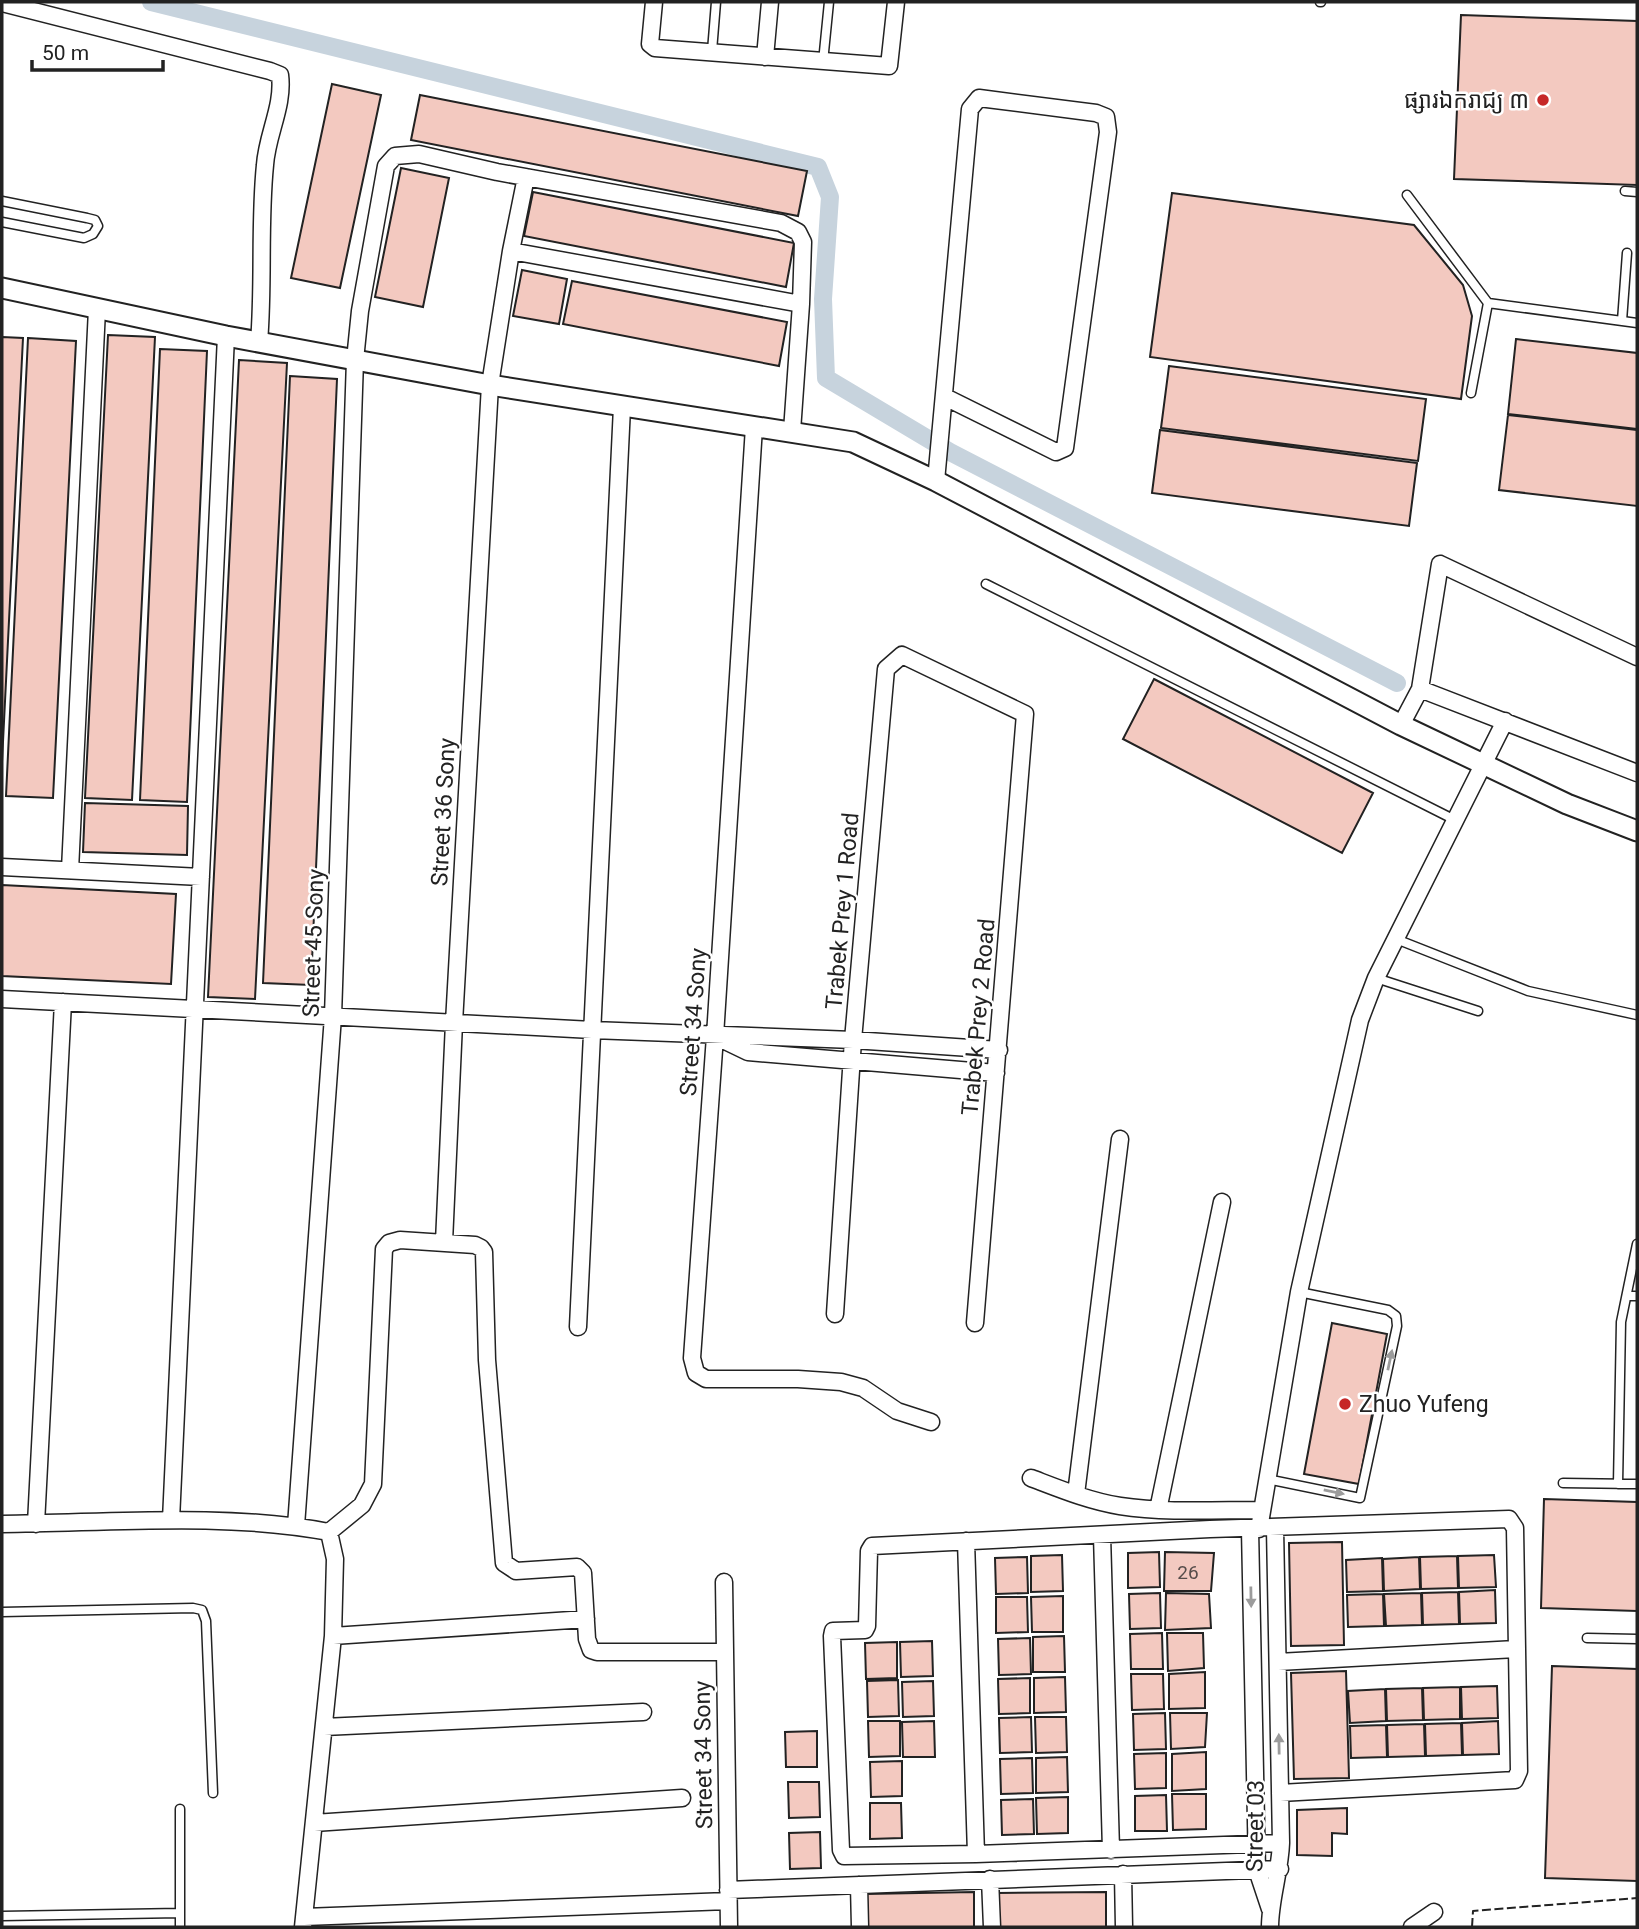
<svg xmlns="http://www.w3.org/2000/svg" width="1639" height="1929" viewBox="0 0 1639 1929" font-family="Roboto,'Noto Sans Khmer',sans-serif">
  <rect width="100%" height="100%" fill="#fff"/>
  <g fill="none" stroke-linecap="round" stroke-linejoin="round">
    <!-- canal -->
    <path stroke="#c7d3dd" stroke-width="18" d="M151,2l667,165 12,30 -7,102 3,79 124,74 447,231"/>
  </g>
  <!-- building -->
  <path fill="#f3c9c0" stroke="#222" stroke-width="2" d="M1461,15l176,6v164l-183,-6z
    M332,84l49,11 -41,193 -49,-10z
    M420,95l387,76 -9,45 -387,-76z
    M401,168l48,10 -26,129 -48,-10z
    M533,192l261,51 -8,44 -262,-51z
    M1172,193l242,32 49,60 9,31 -11,83 -311,-42z
    M522,270l45,9 -8,45 -46,-8z
    M572,281l215,41 -8,44 -216,-42z
    M108,335l47,2 -23,463 -47,-2z
    M2,337l21,1 -21,424z
    M28,338l48,3 -23,457 -47,-2z
    M1516,339l121,14v76l-129,-15z
    M160,349l47,2 -20,451 -47,-2z
    M239,360l48,3 -32,636 -47,-2z
    M1169,366l257,33 -8,62 -257,-33z
    M290,376l47,3 -26,606 -48,-2z
    M1508,415l129,15v76l-138,-16z
    M1160,430l257,33 -8,63 -257,-33z
    M1154,679l219,114 -31,60 -219,-114z
    M85,803l103,3 -1,49 -104,-3z
    M2,885l174,9 -5,90 -169,-8z
    M1332,1323l55,11 -28,150 -55,-10z
    M1544,1499l93,3v109l-96,-3z
    M1342,1542l2,103 -53,1 -2,-103z
    M1159,1552l1,35 -32,1v-35z
    M1165,1552l49,1 -3,38h-47z
    M1062,1555l1,36 -32,1v-36z
    M1494,1555l2,32 -37,1 -1,-32z
    M1457,1556l1,32 -37,1 -1,-32z
    M1027,1557l1,36 -32,1 -1,-36z
    M1419,1557l1,32 -36,2 -1,-32z
    M1382,1558l1,33 -36,1 -1,-32z
    M1495,1590l1,33 -36,1 -1,-32z
    M1458,1592l1,32 -36,1 -1,-32z
    M1160,1593l1,35 -31,1 -1,-35z
    M1166,1593l43,1 2,34 -46,2z
    M1421,1593l1,32 -36,1 -2,-32z
    M1383,1594l1,32 -36,1 -1,-32z
    M1063,1596v36h-31l-1,-35z
    M996,1597h31l1,35 -32,1z
    M1162,1633l1,36h-32l-1,-35z
    M1167,1633h36l1,35 -36,3z
    M1064,1636l1,36h-32v-35z
    M1030,1638l1,36 -32,1 -1,-36z
    M932,1641l1,35 -32,1 -1,-35z
    M897,1642v36l-31,1 -1,-36z
    M1552,1666l85,3v212l-92,-3z
    M1346,1671l3,107 -55,1 -3,-106z
    M1205,1672v36l-36,1v-35z
    M1131,1674h32l1,35 -32,1z
    M1065,1677l1,35 -32,1v-35z
    M1030,1678v35l-31,1 -1,-35z
    M898,1680l1,36 -31,1 -1,-36z
    M933,1681l1,35 -31,1 -1,-35z
    M1497,1686l1,32 -36,1 -1,-32z
    M1460,1687v32l-36,1 -1,-32z
    M1422,1688l1,32 -36,1 -1,-32z
    M1385,1689l1,32 -36,2 -2,-32z
    M1165,1713l1,36 -32,1 -1,-36z
    M1170,1713h37l-2,34 -34,2z
    M1031,1717l1,35 -32,1 -1,-35z
    M1035,1717h31l1,35 -31,1z
    M868,1721h32v35l-31,1z
    M934,1721l1,36h-32l-1,-35z
    M1498,1721l1,33 -36,1 -1,-32z
    M1461,1723l1,32 -36,1 -1,-32z
    M1424,1724l1,32 -37,1 -1,-32z
    M1386,1725l1,32 -36,1 -1,-32z
    M817,1731v36h-31l-1,-35z
    M1206,1752v37l-34,2v-37z
    M1166,1753v35l-31,1 -1,-35z
    M1067,1757l1,35 -32,1v-35z
    M1032,1758l1,35 -32,1 -1,-35z
    M902,1761v35l-31,1 -1,-35z
    M788,1782h31l1,35 -31,1z
    M1172,1794h34v35l-33,1z
    M1166,1795l1,36h-32v-35z
    M1068,1797v36l-31,1 -1,-36z
    M1033,1799l1,35 -32,1 -1,-35z
    M870,1803h31l1,35 -32,1z
    M1347,1808v26l-15,-1v23l-35,-1v-45z
    M820,1832l1,36 -31,1 -1,-36z
    M974,1892v35h-108l-1,-33z
    M1106,1892v35h-108l-1,-34z"/>
  <g fill="none" stroke-linecap="round" stroke-linejoin="round">
    <defs>
      <path id="service" d="M1320,2h1
        M712,51l4,-49
        M823,62l6,-60
        M1625,191l12,1
        M1407,195l81,108 149,20
        M2,201l85,17 8,2 3,6 -5,8 -9,4 -82,-16
        M1622,321l5,-68
        M1471,393l17,-90
        M986,584l469,236
        M1396,939l132,52 109,24
        M1376,978l102,33
        M1627,1296h10
        M1267,1479l93,19 37,-172 -1,-10 -8,-6 -89,-18
        M1563,1483l74,1
        M1618,1484l3,-162 16,-78
        M2,1612l191,-4 9,2 4,11 7,172
        M1587,1638l50,1
        M180,1809v118
        M2,1916l178,-3"/>
      <path id="minor" d="M654,2l-4,42 5,4 234,18 7,-64
        M2,3l268,68 10,4c4,31 -13,59 -15,90 -6,59 -1,118 -6,177
        M765,57l5,-55
        M511,251l290,53
        M754,427l-39,609 -23,322 4,15 10,6h92l43,3 22,6 34,23 34,11
        M936,481l34,-372 9,-11 117,15 10,4 2,15 -43,316 -9,4 -111,-55
        M1420,689l217,84
        M1401,725l19,-36 20,-125 197,93
        M2,867l199,10
        M70,870l27,-561
        M2,999l590,31 261,10 146,10
        M721,1039l27,13 248,21
        M444,1242l10,-219 36,-638 21,-134 15,-74
        M835,1314l18,-274 33,-371 16,-14 123,59 -50,609
        M578,1327l44,-920
        M1031,1478c29,11 58,23 89,28 46,7 95,4 142,4
        M1076,1494l44,-355
        M1158,1510l64,-308
        M171,1520l55,-1184
        M2,1524c108,-1 220,-12 327,8
        M36,1524l27,-522
        M296,1526l37,-510 22,-656 5,-49 26,-145 9,-10 24,-2 78,18 284,51 17,9 5,10 -2,62 -9,127
        M1250,1529l7,341 13,39
        M1259,1529l40,-237 61,-272 16,-42 129,-257
        M329,1532l33,-27 11,-21 11,-235 5,-6 11,-3 75,5 6,3 3,4 3,108 17,203 12,8 61,-4 6,6 4,66 4,11 6,2h127
        M1102,1535l9,315
        M966,1541l10,313
        M724,1582l5,345
        M333,1636l253,-17
        M1278,1662l238,-13
        M324,1727l319,-15
        M1280,1793l235,-13 4,-9 -4,-243 -6,-9 -299,10 -338,17 -3,5 -2,75 -2,4 -32,1 -1,5 9,214 3,6 132,-2 305,-11
        M314,1823l368,-25
        M1123,1874l1,53
        M990,1879l2,48
        M859,1885l1,42
        M728,1890l552,-21
        M304,1917l424,-16
        M303,1927l30,-291 2,-77 -6,-27
        M1270,1927c0,-28 10,-55 11,-84l-6,-315
        M1412,1927l22,-15"/>
      <path id="tertiary" d="M2,288l224,48 264,49 363,57 83,39 465,244 166,79 70,27"/>
    </defs>
    <!-- service casing -->
    <use href="#service" stroke="#222" stroke-width="11"/>
    <!-- minor casing -->
    <use href="#minor" stroke="#222" stroke-width="19"/>
    <!-- tertiary casing -->
    <use href="#tertiary" stroke="#222" stroke-width="23"/>
    <!-- service -->
    <use href="#service" stroke="#fff" stroke-width="8"/>
    <!-- minor -->
    <use href="#minor" stroke="#fff" stroke-width="16"/>
    <!-- tertiary -->
    <use href="#tertiary" stroke="#fff" stroke-width="19"/>
    <!-- fence -->
    <path stroke="#222" stroke-width="2" stroke-dasharray="9 3.5" stroke-linecap="butt" d="M1472,1927l1,-16 164,-13"/>
  </g>
  <!-- one-way arrows -->
  <defs><path id="oneway-solid" d="M-6-.8H1V-3.2L6.5 0L1 3.2V.8H-6Z" transform="scale(1.75)"/></defs>
  <g fill="#9c9c9c">
    <use href="#oneway-solid" transform="translate(1390 1360) rotate(-78)"/>
    <use href="#oneway-solid" transform="translate(1334 1492) rotate(12)"/>
    <use href="#oneway-solid" transform="translate(1251 1597) rotate(89)"/>
    <use href="#oneway-solid" transform="translate(1279 1744) rotate(-91)"/>
  </g>
  <!-- markers -->
  <g fill="#c62828" stroke="#fff" stroke-width="2.5">
    <circle cx="1543" cy="100" r="7"/>
    <circle cx="1345" cy="1404" r="7"/>
  </g>
  <g text-anchor="middle" stroke-width="5" stroke-linejoin="round" paint-order="stroke">
    <!-- number labels -->
    <g font-size="19" fill="#564c4a">
      <text x="1188" y="1579">26</text>
    </g>
    <!-- poi labels -->
    <g font-size="23" fill="#222" stroke="#fff" text-anchor="end">
      <text x="1529" y="108">ផ្សារឯករាជ្យ ៣</text>
      <text x="1359" y="1412" text-anchor="start">Zhuo Yufeng</text>
    </g>
    <!-- street labels -->
    <g font-size="23" fill="#222" stroke="#fff">
      <text transform="translate(443 812) rotate(-87)" y="8">Street 36 Sony</text>
      <text transform="translate(842 911) rotate(-85)" y="8">Trabek Prey 1 Road</text>
      <text transform="translate(313 943) rotate(-88)" y="8">Street 45 Sony</text>
      <text transform="translate(978 1017) rotate(-85)" y="8">Trabek Prey 2 Road</text>
      <text transform="translate(693 1022) rotate(-86)" y="8">Street 34 Sony</text>
      <text transform="translate(703 1755) rotate(-91)" y="8">Street 34 Sony</text>
      <text transform="translate(1255 1826) rotate(-89)" y="8">Street 03</text>
    </g>
  </g>
  <!-- border -->
  <rect width="1639" height="1929" fill="none" stroke="#222222" stroke-width="7"/>
  <!-- scale -->
  <path d="M32 60v10h131v-10" fill="none" stroke="#222222" stroke-width="3.5"/>
  <text x="42" y="60" font-size="21" fill="#222222" stroke="#ffffff" stroke-width="5" paint-order="stroke">50 m</text>
</svg>
